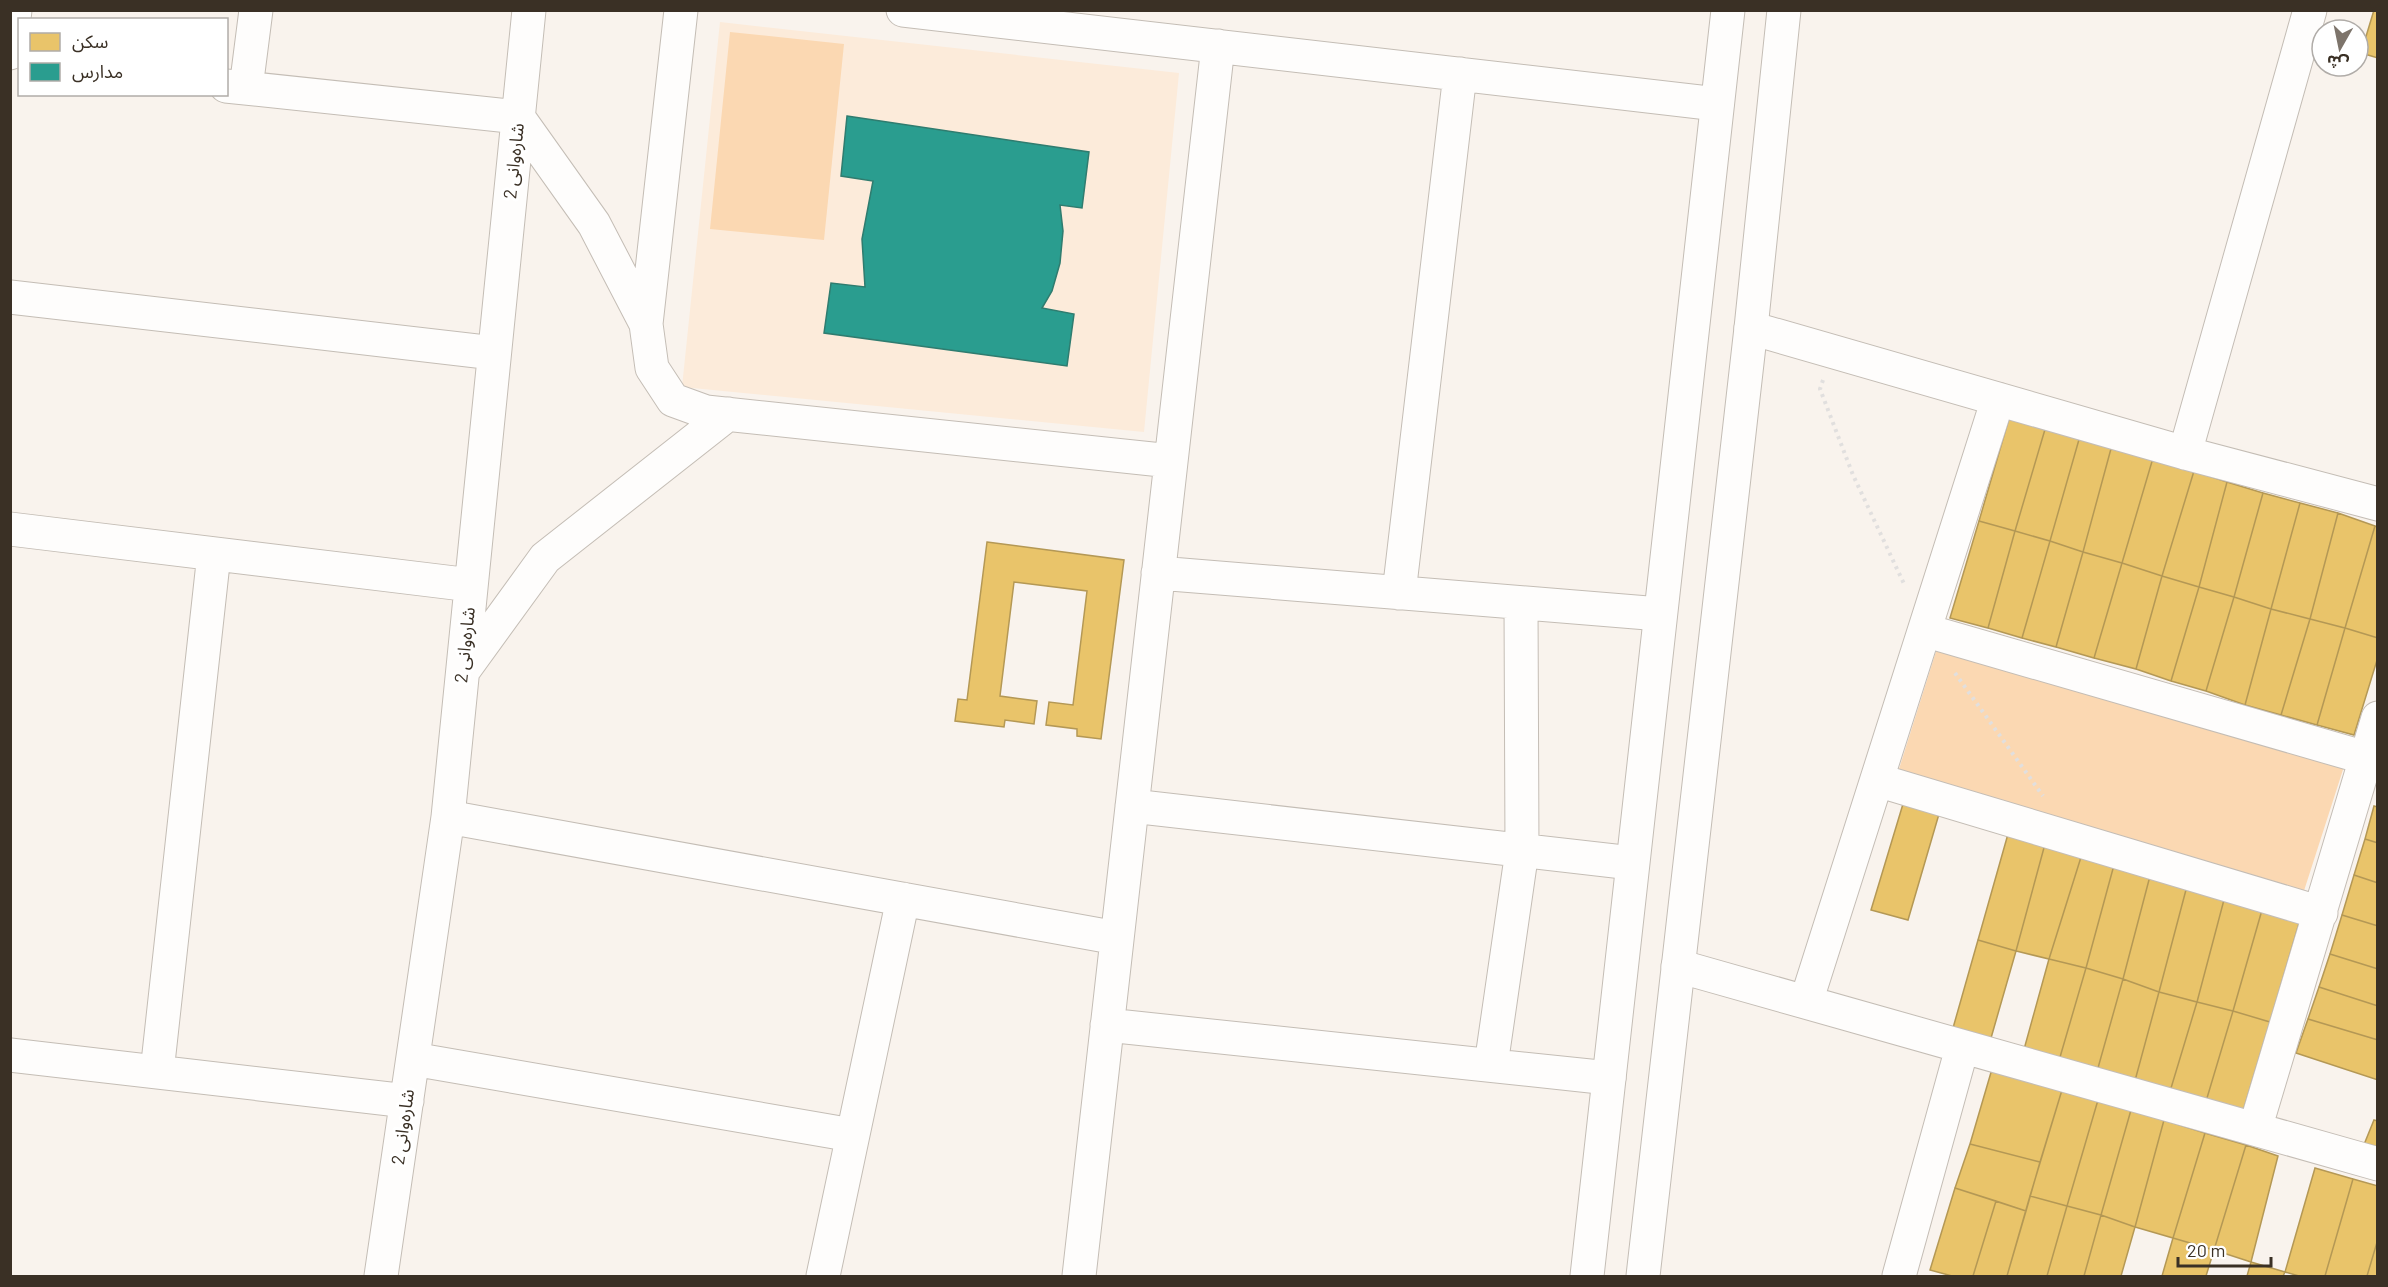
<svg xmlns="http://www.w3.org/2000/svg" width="2388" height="1287" viewBox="0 0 2388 1287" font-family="Barlow,'Noto Sans Arabic',sans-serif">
  <rect width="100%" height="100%" fill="#f9f3ed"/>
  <!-- built -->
  <path fill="#fcebda" d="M720,22l459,51 -35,359 -462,-45z"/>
  <!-- green -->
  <path fill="#fbd8b2" d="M730,32l114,12 -20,196 -114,-11z
    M1939,642l410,109 -47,146 -403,-128z"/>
  <!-- homes -->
  <path fill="#e9c46a" stroke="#b49855" stroke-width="1.5" d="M2374,10h4v48l-17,-5z
    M2010,415l36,11 -31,105 -36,-10z
    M2046,426l34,10 -30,105 -35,-10z
    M2080,436l32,9 -29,107 -33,-11z
    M2112,445l41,13 -31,105 -39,-11z
    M2153,458l41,13 -32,105 -40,-13z
    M2194,471l33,11 -28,105 -37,-11z
    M2227,482l36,11 -29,104 -35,-10z
    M2263,493l37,10 -29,106 -37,-12z
    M2300,503l38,10 -28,106 -39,-10z
    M2338,513l37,13 -30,102 -35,-9z
    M1979,521l36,10 -27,97 -38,-10z
    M2375,526l3,1v111l-33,-10z
    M2015,531l35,10 -28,97 -34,-10z
    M2050,541l33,11 -27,95 -34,-9z
    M987,542l137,18 -23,179 -24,-3v-7l-31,-4 3,-23 24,3 14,-114 -73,-9 -14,114 37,5 -3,23 -29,-4 -1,7 -49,-6 3,-22 9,1z
    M2083,552l39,11 -28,95 -38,-11z
    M2122,563l40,13 -26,93 -42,-11z
    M2162,576l37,11 -28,94 -35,-12z
    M2199,587l35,10 -28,94 -35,-10z
    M2234,597l37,12 -26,96 -39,-14z
    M2271,609l39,10 -29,96 -36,-10z
    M2310,619l35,9 -28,97 -36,-10z
    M2345,628l33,10v19l-24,78 -37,-10z
    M1903,804l36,10 -31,106 -37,-10z
    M2374,806l4,1v36l-13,-4z
    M2008,834l37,10 -29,107 -38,-11z
    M2365,839l13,4v40l-24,-8z
    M2045,844l37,10 -33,105 -33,-8z
    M2082,854l32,11 -28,103 -37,-9z
    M2114,865l36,11 -27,103 -37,-11z
    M2354,875l24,8v43l-36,-11z
    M2150,876l37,10 -28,106 -36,-13z
    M2187,886l38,10 -28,106 -38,-10z
    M2225,896l37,14 -29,101 -36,-9z
    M2262,910l38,10 -30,102 -37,-11z
    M2342,915l36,11v43l-48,-15z
    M1978,940l38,11 -27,94 -38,-10z
    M2330,954l48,15v37l-59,-19z
    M2049,959l37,9 -28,96 -35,-11z
    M2086,968l37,11 -27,96 -38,-11z
    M2123,979l36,13 -26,96 -37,-13z
    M2319,987l59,19v34l-70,-21z
    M2159,992l38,10 -29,96 -35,-10z
    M2197,1002l36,9 -29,97 -36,-10z
    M2233,1011l37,11 -29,96 -37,-10z
    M2308,1019l70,21v40l-82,-27z
    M1992,1069l70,21 -22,72 -70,-18z
    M2062,1090l36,10 -31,106 -37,-10z
    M2098,1100l33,10 -30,105 -34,-9z
    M2131,1110l33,10 -29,107 -34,-12z
    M2164,1120l41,13 -32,105 -38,-11z
    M2374,1120l4,1v35l-17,-4z
    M2205,1133l41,12 -32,105 -41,-12z
    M1970,1144l70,18 -14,49 -71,-23z
    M2246,1145l32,11 -27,106 -37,-12z
    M2315,1168l38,11 -28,97h-26l-14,-4z
    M2353,1179l25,7v53l-11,37h-42z
    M1955,1188l41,13 -23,75h-21l-22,-6z
    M2030,1196l37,10 -20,70h-40z
    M1996,1201l30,10 -19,65h-34z
    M2067,1206l34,9 -17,61h-37z
    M2101,1215l34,12 -14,49h-37z
    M2173,1238l41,12 -8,26h-44z
    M2378,1239v37h-11z
    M2251,1262l34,10 -2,4h-36z"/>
  <!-- schools -->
  <path fill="#2a9d8f" stroke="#2f7c6f" stroke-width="1.5" d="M847,116l242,36 -7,56 -22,-3 3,26 -3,32 -8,28 -10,17 32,6 -7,52 -243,-33 7,-50 34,4 -3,-48 11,-58 -32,-5z"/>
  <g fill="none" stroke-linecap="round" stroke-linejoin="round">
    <defs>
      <path id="minor" d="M681,10l-35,314 6,44 21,32 33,12 465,49
        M903,10l814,94
        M10,53l5,-43
        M226,86l292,31 76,107 52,100
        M246,88l10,-78
        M10,297l484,56
        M1751,328l434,125 193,51
        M2185,453l125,-443
        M10,529l461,56
        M1158,573l502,41
        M1399,593l61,-519
        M1927,631l439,127
        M463,671l82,-113 183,-144
        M1877,780l444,133
        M1132,806l500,57
        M448,817l669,121
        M1678,966l700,198
        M1806,1002l192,-603
        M1107,1025l502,53
        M10,1055l397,46
        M413,1059l439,76
        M1491,1065l31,-214 -1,-248
        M157,1072l57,-518
        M2255,1129l123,-411
        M381,1276l67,-459 81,-807
        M823,1276l80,-377
        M1079,1276l139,-1230
        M1899,1276l63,-228"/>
      <path id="major" d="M1587,1276l141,-1266
        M1643,1276l108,-948 33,-318"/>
    </defs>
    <!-- minor casing -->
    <use href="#minor" stroke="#c4bdb5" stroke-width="35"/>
    <!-- major casing -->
    <use href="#major" stroke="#c4bdb5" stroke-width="35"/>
    <!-- path -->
    <path stroke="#e1dfde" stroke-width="4" stroke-dasharray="3 4.5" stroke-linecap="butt" d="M1823,380l-3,9 33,86 52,111
      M1955,673l88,123"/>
    <!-- minor -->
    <use href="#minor" stroke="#fefdfc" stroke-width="33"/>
    <!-- major -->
    <use href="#major" stroke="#fefdfc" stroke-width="33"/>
  </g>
  <g text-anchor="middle" stroke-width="6" stroke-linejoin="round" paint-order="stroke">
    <!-- street labels -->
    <g font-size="18" fill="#3a3025" stroke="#fff">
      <text transform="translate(514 161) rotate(-84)" y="6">شارەوانی 2</text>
      <text transform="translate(465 645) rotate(-84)" y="6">شارەوانی 2</text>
      <text transform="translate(403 1127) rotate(-82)" y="6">شارەوانی 2</text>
    </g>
  </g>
  <!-- border -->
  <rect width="2388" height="1287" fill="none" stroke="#3a3025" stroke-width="24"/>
  <!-- legend -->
  <rect x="18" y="18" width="210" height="78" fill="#ffffff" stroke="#b0aca8" stroke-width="1.5"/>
  <rect x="30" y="33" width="30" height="18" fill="#e9c46a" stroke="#b0aca8" stroke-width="1.5"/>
  <text x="72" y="48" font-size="18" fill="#3a3025">سكن</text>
  <rect x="30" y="63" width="30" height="18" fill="#2a9d8f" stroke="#b0aca8" stroke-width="1.5"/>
  <text x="72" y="78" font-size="18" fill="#3a3025">مدارس</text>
  <!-- north arrow -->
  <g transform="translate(2340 48) rotate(189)"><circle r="28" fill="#ffffff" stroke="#b0aca8" stroke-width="1.5"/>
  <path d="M0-4.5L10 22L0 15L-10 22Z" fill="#7d746b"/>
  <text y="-9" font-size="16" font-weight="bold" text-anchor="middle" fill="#3a3025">ش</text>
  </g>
  <!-- scale -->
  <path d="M2178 1257v9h93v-9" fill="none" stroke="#3a3025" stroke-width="3"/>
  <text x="2187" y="1257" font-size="18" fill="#3a3025" stroke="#ffffff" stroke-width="4.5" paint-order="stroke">20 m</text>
</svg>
